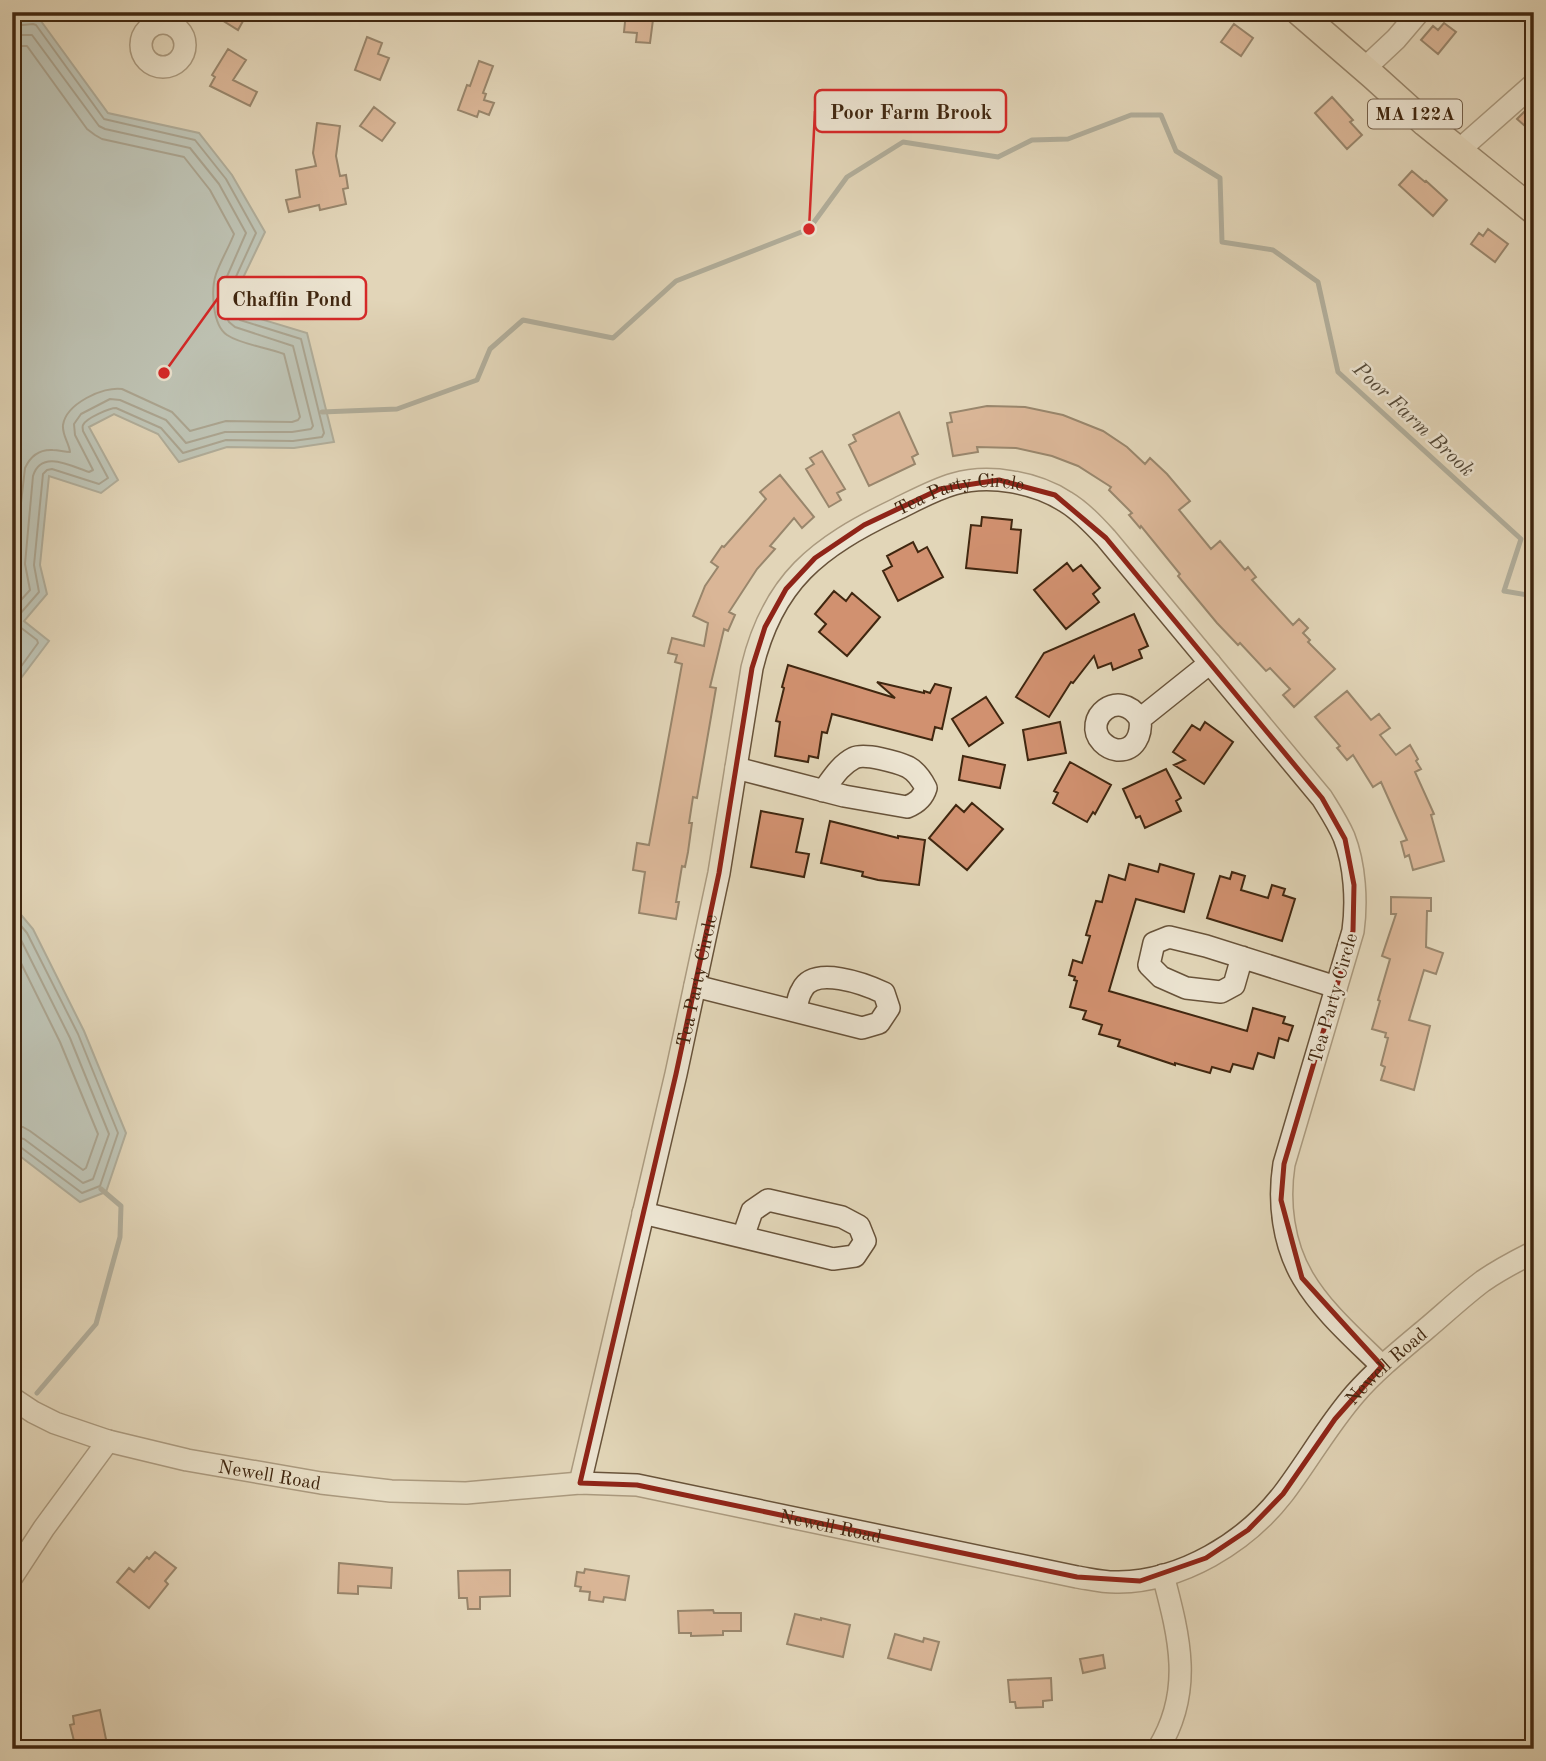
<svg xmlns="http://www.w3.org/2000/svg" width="1546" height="1761" viewBox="0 0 1546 1761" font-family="'Old Standard TT',serif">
  <rect width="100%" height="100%" fill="#e2d6b8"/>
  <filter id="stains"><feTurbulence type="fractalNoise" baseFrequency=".00286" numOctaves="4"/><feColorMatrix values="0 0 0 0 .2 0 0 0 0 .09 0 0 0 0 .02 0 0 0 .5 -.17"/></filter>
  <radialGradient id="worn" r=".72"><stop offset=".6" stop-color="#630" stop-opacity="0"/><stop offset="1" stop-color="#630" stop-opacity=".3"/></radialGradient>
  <!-- water -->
  <path fill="#99b6ba" stroke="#757d76" stroke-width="2" d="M38,17l70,96 91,20 33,42 33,57 -24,50v31l66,20 27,109 -40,6 -67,-1 -48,15 -21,-28 -44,-20 -25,13 29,53 -17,13 -52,-17 -9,89 7,29 -23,27 25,20 -37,49v-670z
    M12,904l21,25 51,102 42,102 -20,59 -26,10 -68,-52z"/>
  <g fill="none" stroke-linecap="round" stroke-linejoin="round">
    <!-- shore -->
    <path stroke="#6c6e65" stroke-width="2" d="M12,26l21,-2 3,1 68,94 91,21 31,39 30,54 -22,48v34l6,5 61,19 23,94 -2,4 -29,4 -67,-1 -43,13 -22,-25 -45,-20c-6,0 -30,10 -33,17 -1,2 0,4 0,6l25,47 -9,6 -47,-15 -5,1 -4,4 -9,91 5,27 -20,23 -1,6 2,6 17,13 1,3 -26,36
      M12,35h20l67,91 6,3 85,19 29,36 27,49 -21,48 1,35 3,6 6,5 58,19 20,80 -2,3 -19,3h-67l-39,11 -20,-23 -46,-20 -10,-1 -29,15 -7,10 1,11 18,35 -4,2c-18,-6 -48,-23 -56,4l-8,88 5,26 -18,20
      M12,46h15l60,83 8,6 7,4 82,18 26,33 24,44c-5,13 -13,26 -18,40 -5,15 -4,51 11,61 15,10 40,12 57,19l16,63 -2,3 -6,2 -66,-1 -36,10 -18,-19 -50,-23c-19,-3 -56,15 -59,36 -1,10 6,18 7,27 -6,0 -11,-2 -17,-2 -14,-1 -23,7 -28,18l-11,96 4,22 -6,8
      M12,915l15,18 51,101 40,99 -18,53 -18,7 -63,-47 -7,-1
      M12,928l8,10 50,100 39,96 -16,45 -10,4 -59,-44 -12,-3
      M12,945l48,97 38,92 -12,34 -3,2 -53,-39 -7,-4 -11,-1"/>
    <!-- stream -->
    <path stroke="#757d76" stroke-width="5" d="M322,412l75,-3 80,-29 13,-31 33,-29 90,18 63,-57 133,-52 38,-52 56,-35 95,15 34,-17 36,-1 63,-24h30l15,36 44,27 2,64 51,8 45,32 20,90 183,167 -17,52 30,5
      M37,1393l59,-69 24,-87 1,-31 -20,-17"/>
  </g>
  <!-- building -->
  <path fill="#d19170" stroke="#402710" stroke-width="2" d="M209,12h39l-10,18z
    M626,12h28l-4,31 -14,-1 1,-9 -13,-1z
    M1444,23l12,9 -18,22 -17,-14 12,-14 5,4z
    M1234,24l19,14 -12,18 -20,-14z
    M367,37l15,6 -4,11 11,4 -9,22 -25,-10z
    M228,49l18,11 -13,20 24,12 -7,14 -40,-20 5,-9 -3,-2z
    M479,61l14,5 -10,27 3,1 -2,6 10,3 -5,12 -10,-4 -2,6 -19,-7 9,-25 3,1z
    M1332,97l21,23 -3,2 12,13 -15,14 -32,-36z
    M1534,102v32l-17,-15z
    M374,107l21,16 -13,18 -22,-15z
    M317,123l23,3 -4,30 4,20 6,-1 2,13 -5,1 3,15 -26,6 -1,-5 -30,7 -3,-12 14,-3 -4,-27 20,-4 -3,-13z
    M1412,171l13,11 1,-1 21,19 -14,16 -34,-31z
    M1488,229l20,15 -13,18 -24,-18 8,-11 4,3z
    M987,406l38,1 38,8 40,16 24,16 18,17 5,-6 17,16 23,27 -11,9 32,39 9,-8 25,29 3,-3 8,10 -4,3 41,45 6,-6 9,9 -5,5 7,7 -2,2 27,27 -41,38 -11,-12 7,-6 -20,-21 -4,3 -26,-28 -2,2 -21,-22 -39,-47 2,-2 -39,-48 -1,2 -11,-13 3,-2 -23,-23 2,-3 -33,-21 -26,-10 -36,-8 -39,-1 1,5 -25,4 -6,-33 5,-1 -2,-9z
    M899,412l19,42 -6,3 3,7 -46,22 -20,-41 7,-4 -3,-6z
    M822,451l23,38 -8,4 4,7 -12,7 -23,-38 8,-5 -4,-6z
    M780,475l34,42 -12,11 -8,-10 -24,28 5,3 -18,20 -28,43 6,3 -7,16 -4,-2 -14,58 6,1 -19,110 -4,-1 -4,26h3l-4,29 -3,15 -3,-1 -6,36h3l-3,17 -37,-6 6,-41 -12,-2 4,-27 12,2 33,-181 -7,-2 2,-7 -9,-2 4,-15 32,8 4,-23 -15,-7 12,-30 13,-19 -7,-5 11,-16 2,1 42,-48 -6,-7z
    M982,517l30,3 -1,9 10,1 -4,43 -51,-5 5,-43 10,1z
    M913,542l5,10 9,-5 16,30 -45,24 -15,-30 9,-5 -5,-10z
    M1067,563l6,8 8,-6 19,23 -7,6 6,8 -33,27 -32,-39z
    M834,591l12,10 6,-8 28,24 -33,39 -28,-24 7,-8 -11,-10z
    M1134,614l14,32 -9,4 3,8 -29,12 -2,-7 -13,5 -4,-12 -21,27 -2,-1 -22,35 -33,-20 28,-44z
    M788,665l107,33 -18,-16 47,11v-2l6,2 5,-9 16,4 -9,41 -7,-2 -3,13 -100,-26 -5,19 -5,-1 -4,26 -9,-2 -1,6 -33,-6 5,-34 -4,-1 8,-33 -2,-1z
    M1347,691l24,29 8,-6 11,14 -10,7 16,20 14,-10 8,14 -2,2 5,8 -6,3 19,42 -3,1 13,46 -31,9 -4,-15 -4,2 -4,-15 6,-2 -26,-58 -8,5 -20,-32 -6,5 -10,-12 3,-2 -25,-29z
    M986,697l17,26 -34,23 -17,-27z
    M1060,722l6,31 -38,7 -5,-30z
    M1205,722l28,20 -29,42 -30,-19 11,-5 -12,-8 19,-27 8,5z
    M963,756l42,9 -5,23 -41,-8z
    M1070,762l41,23 -16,29 -2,-2 -6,10 -34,-19 5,-10 -4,-2z
    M1166,769l15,29 -5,3 5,10 -36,17 -5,-12 -4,2 -13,-29z
    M972,803l31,26 -36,41 -38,-32 27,-33 8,7z
    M761,811l42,8 -7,33 13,2 -5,23 -53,-10z
    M830,821l68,17v-2l27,4 -6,45 -41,-5 -16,-4 1,-4 -42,-9z
    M1129,864l29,8 2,-8 34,10 -10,38 -48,-13 -27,92 138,40 6,-23 32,9 -2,6 10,3 -5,15 -9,-3 -5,20 -16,-5 -5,16 -20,-5 -3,8 -18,-5 -2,6 -35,-10v2l-57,-19 2,-6 -21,-6 3,-9 -19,-6 3,-8 -16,-4 7,-26 -3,-1 1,-3 -6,-2 4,-15 9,3 8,-27 -4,-1 10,-34 6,1 7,-27 16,5z
    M1232,872l13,4 -4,14 27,8 4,-13 13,4 -2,6 12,4 -13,42 -75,-23 13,-42 10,3z
    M1391,897l40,1v13h-4l-1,36 17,6 -7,21 -12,-4 -15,50 21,6 -16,64 -33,-10 4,-13 -4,-2 7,-27 -3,-1 1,-4 -14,-4 8,-28 -2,-1 12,-41 -8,-3 14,-42h-5z
    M155,1552l21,16 -11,13 3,3 -19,24 -32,-26 12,-14 5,4 13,-15 2,2z
    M339,1563l53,5 -1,20 -33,-2v8l-20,-1z
    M585,1569l44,7 -4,24 -21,-3 -1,5 -14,-2 1,-8 -10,-1 1,-4 -6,-1 2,-14 7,1z
    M510,1570v26l-30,1v12h-12l-1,-11h-8l-1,-27z
    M713,1610l1,3h27v18h-18v4l-32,1v-3h-12l-1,-22z
    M795,1614l26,6v-2l29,7 -7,32 -56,-13z
    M895,1634l28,8 1,-4 15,4 -8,28 -43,-12z
    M1103,1655l2,13 -22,5 -3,-14z
    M1051,1678l1,22 -9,1v6l-27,1 -1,-6h-5l-2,-22z
    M100,1710l8,39h-32l-6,-24 4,-1 -1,-8z"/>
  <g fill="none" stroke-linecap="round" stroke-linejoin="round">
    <defs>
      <g id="minor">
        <circle cx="163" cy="45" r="22"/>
        <path d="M1364,69l32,-30 23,-27"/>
        <path d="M1458,151l76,-67"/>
        <path d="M1140,719c-21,-33 -59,0 -38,23 4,4 9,7 15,8 18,1 25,-15 23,-31l70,-56"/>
        <path d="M736,768l108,28 63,11c10,-4 16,-9 19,-19 -4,-8 -9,-16 -18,-21 -11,-5 -43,-14 -54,-9 -14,7 -22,21 -31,33"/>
        <path d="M1242,957l-8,28 -13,7 -35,-4 -25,-11 -12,-12 5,-22 15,-6 37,9 130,41"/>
        <path d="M695,986l167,42 17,-5 10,-15 -5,-15c-19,-9 -70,-28 -82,-3 -4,6 -5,14 -6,21"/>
        <path d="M643,1213l190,46 22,-3 10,-15 -6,-15 -17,-9 -74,-17 -16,11 -9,26"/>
        <path id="s1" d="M12,1398l21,14 22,11 53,18 79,19 134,23 70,8 75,2 114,-10 57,2 440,92c13,2 28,6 42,5 63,-1 126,-39 164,-88 25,-33 45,-69 72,-100 21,-24 46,-44 71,-65 19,-16 37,-33 57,-48 16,-11 33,-20 51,-29"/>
        <path id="s2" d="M580,1483l96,-409 43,-201 33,-205c21,-87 66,-121 143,-158 19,-9 38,-20 59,-26 35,-10 81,-2 112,18 15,9 28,23 40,36l216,260c8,13 16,25 22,39 11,28 13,65 9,94l-69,233c-6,38 -1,80 19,114 20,34 52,61 79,88"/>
        <path d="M12,1577l32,-49 64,-87"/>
        <path d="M1158,1749c36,-58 21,-113 5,-174"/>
      </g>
      <path id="major" d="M1299,12l74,64 52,47 109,88"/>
    </defs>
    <!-- minor casing -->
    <use href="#minor" stroke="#68533a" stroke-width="24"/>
    <!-- major casing -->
    <use href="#major" stroke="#402710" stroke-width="29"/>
    <!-- minor -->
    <use href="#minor" stroke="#ece4d1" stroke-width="21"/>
    <!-- major -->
    <use href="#major" stroke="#e2d6b8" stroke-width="26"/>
  </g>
  <!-- marked area -->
  <path d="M0 0H1546V1761H0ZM999,480l56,15 51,43 216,260 23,41 9,46 -1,46 -69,233 -3,36 21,78 80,88 -47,53 -52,75 -35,36 -42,28 -66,23 -63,-4 -440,-92 -57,-2 96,-409 43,-201 33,-205 13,-41 21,-38 29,-31 49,-33 76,-36z" fill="#e2d6b8" fill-opacity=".55" fill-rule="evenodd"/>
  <path fill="none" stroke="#8f2418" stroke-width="5" stroke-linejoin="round" d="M999,480l56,15 51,43 216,260 23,41 9,46 -1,46 -69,233 -3,36 21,78 80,88 -47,53 -52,75 -35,36 -42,28 -66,23 -63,-4 -440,-92 -57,-2 96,-409 43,-201 33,-205 13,-41 21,-38 29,-31 49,-33 76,-36z"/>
  <g text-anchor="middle" stroke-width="5" stroke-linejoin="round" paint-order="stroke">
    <!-- shield labels -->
    <rect fill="#ece4d1" stroke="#74604a" stroke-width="2" x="1368" y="99.5" width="94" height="29" rx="5"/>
    <g font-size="18" font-weight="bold" fill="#402710">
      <text x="1415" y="120">MA 122A</text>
    </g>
    <!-- street labels -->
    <g font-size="19" fill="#402710" stroke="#ece4d1">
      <text dy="7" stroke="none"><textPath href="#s2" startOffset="1124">Tea Party Circle</textPath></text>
      <text dy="7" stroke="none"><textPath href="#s2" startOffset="516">Tea Party Circle</textPath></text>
      <text transform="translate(1332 998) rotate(-74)" y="7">Tea Party Circle</text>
      <text dy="7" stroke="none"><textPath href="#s1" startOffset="1489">Newell Road</textPath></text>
      <text dy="7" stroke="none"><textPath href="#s1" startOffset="271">Newell Road</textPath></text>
      <text dy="7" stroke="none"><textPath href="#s1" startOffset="838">Newell Road</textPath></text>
    </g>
    <!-- water labels -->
    <g font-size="21" font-style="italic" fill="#564b3a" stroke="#ece4d1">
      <text transform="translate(1414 419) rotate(43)" y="7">Poor Farm Brook</text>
    </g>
  </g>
  <!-- callouts -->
  <path fill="none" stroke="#d62828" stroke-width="2.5" d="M809 229L815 111M164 373L218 298"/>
  <g fill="#d62828" stroke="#ece4d1" stroke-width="2.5">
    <circle cx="809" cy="229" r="7"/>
    <circle cx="164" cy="373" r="7"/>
  </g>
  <g fill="#ece4d1" stroke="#d62828" stroke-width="2.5">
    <rect x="815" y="90" width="191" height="42" rx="7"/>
    <rect x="218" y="277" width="148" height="42" rx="7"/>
  </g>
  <g font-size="21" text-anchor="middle" font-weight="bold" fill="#402710">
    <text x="911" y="119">Poor Farm Brook</text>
    <text x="292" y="306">Chaffin Pond</text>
  </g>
  <!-- margin -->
  <rect width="1546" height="1761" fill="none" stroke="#e2d6b8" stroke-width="42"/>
  <rect x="14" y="14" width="1518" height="1733" fill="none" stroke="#402710" stroke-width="3.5"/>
  <rect x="21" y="21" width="1504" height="1719" fill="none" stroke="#402710" stroke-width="2"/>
  <rect width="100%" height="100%" filter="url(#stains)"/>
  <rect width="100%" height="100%" fill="url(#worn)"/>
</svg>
